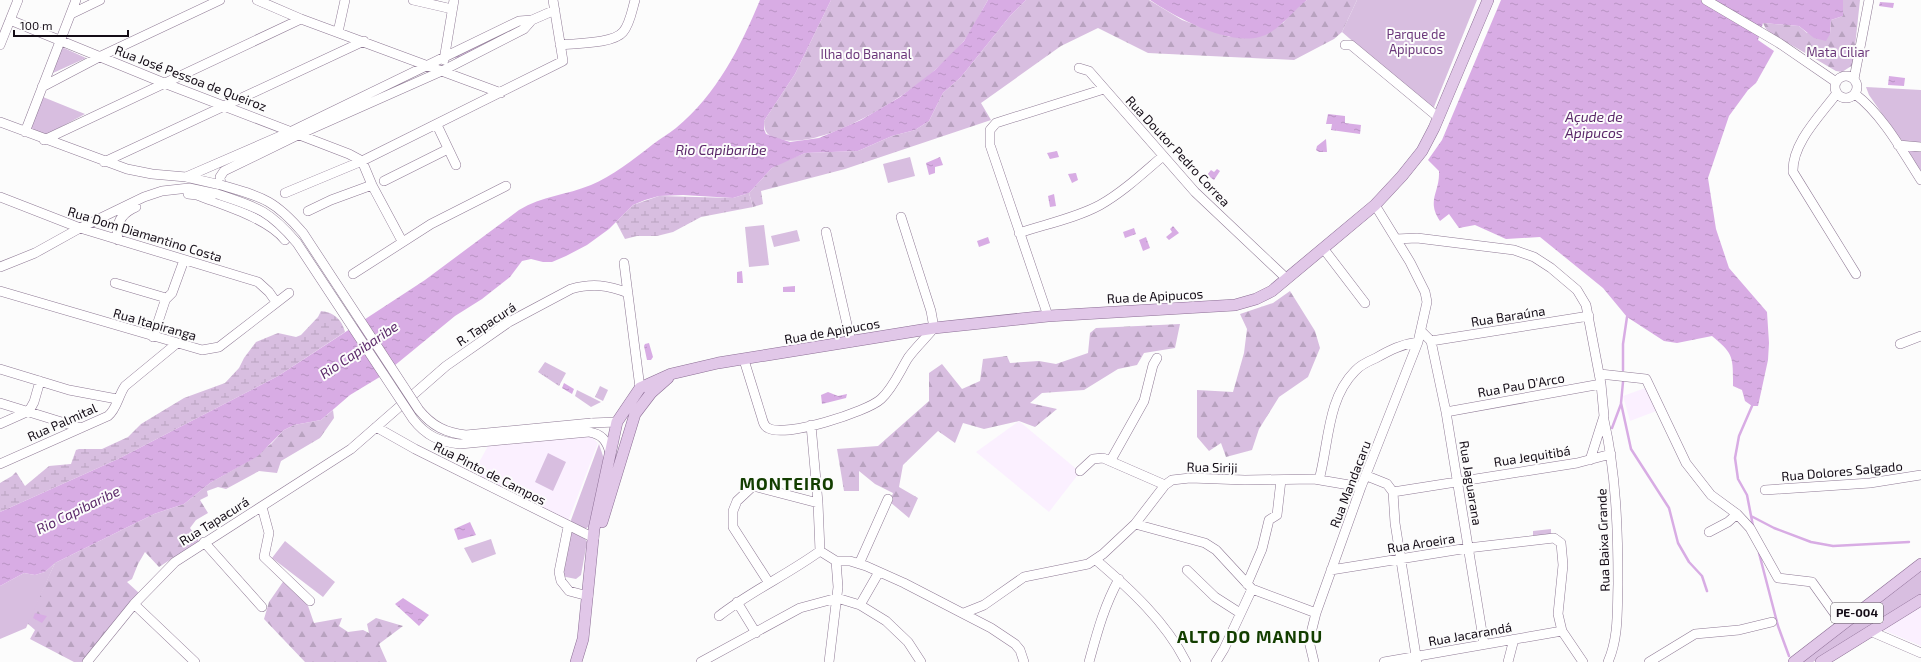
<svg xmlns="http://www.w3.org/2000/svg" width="1921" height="662" viewBox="0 0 1921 662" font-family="'Exo 2',sans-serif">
  <defs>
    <pattern id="grass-tufts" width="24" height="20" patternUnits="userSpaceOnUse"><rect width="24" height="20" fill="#d8bee0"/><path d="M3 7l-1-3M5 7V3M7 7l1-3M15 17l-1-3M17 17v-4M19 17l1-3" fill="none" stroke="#b8a2bf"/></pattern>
    <pattern id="forest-firs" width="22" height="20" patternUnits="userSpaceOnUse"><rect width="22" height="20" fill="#d8bee0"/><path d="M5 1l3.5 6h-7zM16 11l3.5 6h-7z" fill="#b8a2bf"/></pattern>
    <pattern id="wetland-marsh" width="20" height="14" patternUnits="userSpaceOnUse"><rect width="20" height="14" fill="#d8bee0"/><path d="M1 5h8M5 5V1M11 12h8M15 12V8" fill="none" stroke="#b8a2bf"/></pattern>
    <pattern id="water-ripples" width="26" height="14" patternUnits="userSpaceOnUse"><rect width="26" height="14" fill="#d8ace4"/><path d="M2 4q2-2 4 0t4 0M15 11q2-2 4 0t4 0" fill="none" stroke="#b893c3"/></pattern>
  </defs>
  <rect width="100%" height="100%" fill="#fcfcfc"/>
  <!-- built -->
  <path fill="#fbf0ff" d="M1648,387l11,23 -29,11 -7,-25z
    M1019,421l61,51 -31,40 -73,-60z
    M589,435l9,8 -31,81 -96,-47 17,-31z
    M1921,603v43l-40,-17z"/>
  <!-- grass -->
  <path fill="url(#grass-tufts)" d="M545,362l21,11 -7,13 -21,-14z
    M600,386l8,4 -5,11 -8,-4z
    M577,390l24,12 -10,5 -16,-11z"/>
  <!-- forest -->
  <path fill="url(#forest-firs)" d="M831,0h157c-8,13 -15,30 -25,42 -8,10 -18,19 -28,28 -31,28 -114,81 -156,69 -11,-3 -15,-6 -15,-18l31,-47z
    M1026,0h123l33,20 47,17h29l25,-14 12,-14 12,-9h50l-15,32 -8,7 -40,21 -146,-7 -50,-25 -37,18 -80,57 10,17 -146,49 -84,22 2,13 -10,3 -4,-14 23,-25 13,-7 20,-8 53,-2 34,-15 23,-6 14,-9 14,-28 18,-16 49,-61z
    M1843,0h17l-7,65 -11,7 -6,-1 -62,-36 -8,-6 -3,-6 36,3 8,7 23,1 1,-14 12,-4z
    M521,23l3,3 -68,34 -2,-6z
    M1290,291l25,40 5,17 -12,29 -29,20 -20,32 -7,21 -26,7 -5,-14 -12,8 -12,-14v-47l36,2 11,-39 3,-24 -7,-15 33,-11z
    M1180,324l-5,24 -31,5 -7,12 -19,4 -34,21 -42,3 -12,10 27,6 -22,18 -16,-6 -35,8 -21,-6 -8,20 -17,-12 -35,34 -4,22 19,11 -9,20 -19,-16 3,-9 -18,-9 -16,-13v20h-15l-7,-42 41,-3 51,-45v-28l13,-9 20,25 18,-8 3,-22 24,-3 3,7 29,-2 17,3 32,-11 2,-20 6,-5z
    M333,410l1,8 -14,20 -39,23 -4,12 -18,-2 -33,18 -8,-2 -11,4 1,5 -8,4 8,13 -12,7 -6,8 9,13 -40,26 -14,-15 -7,12 -6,15 -5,3 12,11 -57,69h-8l-44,-23 5,-9 -8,-7 28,-60 99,-49 30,-10 26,-21 35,-20 26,-19 13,-14 10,-5 27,-5z
    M285,579l22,24 7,20 28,-5 -3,8 9,6 15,-2 6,3 -2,-9 9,-6 27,8 -24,18 8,18h-82l-41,-43 5,-17z"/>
  <!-- wetland -->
  <path fill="url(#wetland-marsh)" d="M749,193l4,14 -52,10 -28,15 -16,4h-20l-12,3 -9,-17 17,-17 26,-9 74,2z
    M321,311c13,1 21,9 24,21l-67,44 -160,83 -118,53v-29l12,-7 4,-4 9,14 24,-20 22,-2 5,-14 3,-1h23l26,-12 13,-13 43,-26 41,-15 14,-15 5,-10 12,-16 22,-9 18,4 5,-2 17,-18z"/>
  <!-- park -->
  <path fill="#d8bee0" d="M1357,0h120l-43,107h-5l-87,-75z
    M64,48l22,10 -33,15 8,-24z
    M1866,87l55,3v53l-18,-2 -4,-3 -30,-43z
    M43,97l42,17 -39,21 -16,-6z
    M1901,147l20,2v31z
    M910,157l5,19 -27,7 -5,-19z
    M764,225l5,40 -20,2 -4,-40z
    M797,230l3,11 -26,6 -3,-11z
    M544,364l15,8 -4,8 -15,-8z
    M599,444l5,15 -13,66 -6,4 -13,-4 -1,-5z
    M548,453l18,9 -13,29 -18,-9z
    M1551,529v5l-18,2v-5z
    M571,531l14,8 2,3 -6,33 -5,4 -15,-3z
    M491,539l5,15 -24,9 -8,-15z
    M285,541l50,41 -12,15 -51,-39z
    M55,563l-29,65 -26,11v-53l24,-13 11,2 10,-3z
    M1921,569v25l-108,68h-14z"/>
  <!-- water -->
  <path fill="url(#water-ripples)" d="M760,0h71l-36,74 -31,47v8l2,5 24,8 29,-4 42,-18 39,-23 35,-27 29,-29 24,-41h38l-16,16 -49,61 -18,16 -14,28 -14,9 -23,6 -34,15 -53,2 -33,15 -23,25 -16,5 -50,-3 -24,1 -14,4 -12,5 -24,24 -22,16 -21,11 -14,6h-9l-12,-3 -9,2 -12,16 -28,22 -27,17 -72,59 -33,20 -29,25 -27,5 -10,5 -26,26 -48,27 -26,21 -30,10 -99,49 -10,9 -10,3 -11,-2 -24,13v-74l118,-53 160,-83 147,-96 94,-70c23,-14 48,-15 72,-25 20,-8 43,-26 61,-40 7,-6 17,-11 24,-17 41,-34 64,-80 84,-128z
    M1150,0h157c-13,10 -23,24 -36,32 -32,21 -94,-14 -121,-32z
    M1501,0h342v16l-12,4 -1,14 -4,7 -12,-3 -15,-12 -36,-3 -5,17 16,11 -18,32 -8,7 -19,26 -21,62 8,51 13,39 38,44 2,31 -1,17 -10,46h-6l-7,-5 -3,-11 -9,-4c0,-29 1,-32 -21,-50l-35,7 -13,-2 -37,-24 -24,-29 -63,-51 -34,2 -31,-14 -16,3 -10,-14 -9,7c-14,-21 0,-28 -1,-50l-11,-11 14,-20z
    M1880,2l14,1 -1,5 -14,-2z
    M1889,76l16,2 -1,8 -16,-1z
    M1328,114l17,2v7l16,2 -1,9 -29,-4 1,-6h-6z
    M1326,139l1,13h-8l-3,-2 1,-4z
    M1057,151l2,6 -9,2 -3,-6z
    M940,157l3,8 -8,2v6l-6,2 -3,-12z
    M1217,169l3,2 -6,9 -7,-5 4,-5 3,2z
    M1076,173l2,7 -6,3 -4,-9z
    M1054,194l2,12 -6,1 -2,-11z
    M1173,226l6,7 -10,7 -3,-3 6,-5 -2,-3z
    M1134,228l2,6 -11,4 -2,-6z
    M988,237l2,6 -11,4 -2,-6z
    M1146,237l4,11 -7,3 -4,-11z
    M742,271l1,12h-6v-11z
    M795,286v6h-12v-5z
    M649,343l4,14 -2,3h-4l-3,-14 1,-2z
    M564,383l10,6 -2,5 -10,-6z
    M828,392l10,4 9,-2 -1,4 -24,6 -1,-9z
    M470,522l6,13 -18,5 -4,-11z
    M403,598l26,17 -10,11 -24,-22z
    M35,613l12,3 -5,7 -9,-5z"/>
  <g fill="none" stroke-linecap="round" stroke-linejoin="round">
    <!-- stream -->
    <path stroke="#d8ace4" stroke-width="2.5" d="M1623,370v-26l4,-27
      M1623,382l-2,21 10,46 38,59 9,35 11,19 13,14 5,15
      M1752,406l-13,30 -4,22 3,21 9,16 6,31
      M1612,428l9,-24
      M1751,516l23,12 37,14 22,4 76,-4
      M1759,553l19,73 11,30"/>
    <defs>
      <path id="minor" d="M257,0l44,19 200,74
        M413,0l39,9
        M1706,0l73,43 57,39
        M71,14l29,-14
        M10,20l154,63 185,71 13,7 10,24 30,56
        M338,32l7,-32
        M0,45l18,-45
        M560,45c15,-2 53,-1 63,-13 7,-8 9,-22 12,-32
        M1345,45h6l88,73
        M444,60l10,-60
        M1079,68l10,3 106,121 92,87
        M1835 87a11 11 0 1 1 22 0a11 11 0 1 1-22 0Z
        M1854,79l15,-79
        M42,87l59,-31 119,-56
        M1837,93c-17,23 -45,50 -44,79l63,102
        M1855,94c27,20 48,58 66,86
        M0,122l127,47 25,5 34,3 35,8 -1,-8 4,-6 76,-37 142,-63 82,-42 8,-9
        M437,125l19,40
        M25,132l51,-132
        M44,140l257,-121
        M1898,145l23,2
        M104,162l260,-121
        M186,177l106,-46 227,-110 13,-1 23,-10
        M384,181l64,-32
        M285,193l77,-32 201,-100 -10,-61
        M188,194l9,1c25,10 71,23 88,45
        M0,197l80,31 178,54 11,10 7,10
        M308,211l23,-11 41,-15
        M826,232l25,110
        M1019,233c27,-9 57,-15 81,-28 23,-13 43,-32 63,-49
        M1396,239l21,-1 97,12 20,7 17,11 26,22 9,15 15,79 3,32 -14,44
        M118,240c-3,-16 3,-27 18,-33
        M1323,248l42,55
        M624,263l16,125
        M0,267l35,-14 45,-25 64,-31 18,-6 27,-3 28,6
        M353,274l78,-50 75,-38
        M115,283l51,15 -13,39
        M0,291l202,59 17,-3 70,-54
        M166,299l6,-6 12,-33
        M1048,316l-58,-171v-15l6,-7 108,-34
        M1421,331l10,10 15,71 38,232
        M1431,341l158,-25
        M1900,344l21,-8
        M744,360l18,58c1,4 2,8 6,10 17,10 99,-16 113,-29 12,-11 19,-28 27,-41 8,-11 18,-20 26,-30l-3,-17 -30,-94
        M0,369l69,21 48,9
        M1600,374l46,5 40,84 25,32 26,19 13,14 28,50 34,4 30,42
        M0,403l81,25
        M1446,412l155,-28
        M1604,420c12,53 14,109 14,164 -1,26 1,53 -10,78
        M591,423l26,-1
        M0,424l29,-13 5,-9 6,-21
        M811,425l7,78 2,48
        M376,427l39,22 179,89
        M589,432c13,2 18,9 21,21
        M1111,460l33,-59 9,-36 4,-7
        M0,464l108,-48c9,-7 10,-20 17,-30l51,-42
        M1080,471l13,-12 10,-1 62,27
        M1367,476l20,8 6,8 184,-29 34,-9
        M1319,480c10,-37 8,-81 36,-109 5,-6 14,-10 21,-13 14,-8 26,-14 42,-16
        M1765,490l105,-7 51,-8
        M1393,492l2,31 22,139
        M262,507l7,26 -5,24 46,44
        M1135,524l70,19 11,7 36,39 64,24
        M568,527l-9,45 2,9 8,10 19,5
        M1709,532l19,-10 9,-8
        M204,542l58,65
        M820,551l16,10h14l16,5 38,17 87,45 24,16 5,6 4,12
        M1096,560c34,29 70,62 90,102
        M859,564l29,-65
        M1187,570l28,27 25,16
        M1331,570l137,-22 86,-10 7,5 2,22 -5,49 4,17 21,31
        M769,583l-36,-56v-16l4,-10 16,-15 65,17
        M1247,584l15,-35 7,-29 8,-5 4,-35
        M737,602l19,31
        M134,604l61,58
        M860,605l19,-33
        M964,613l20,-8 40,-28 64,-13 15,-10 32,-30 30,-39 7,-5 18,-2 55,2 69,-1 47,8
        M719,616c32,-25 68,-41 101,-65
        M1870,631l51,22
        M87,662l47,-58 41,-42 176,-113 95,-83 63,-44 62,-33c21,-6 37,-4 57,4
        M701,662l99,-54 37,-10 23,7 26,16 22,21 13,20
        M829,662l9,-75 -2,-26
        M1089,662c8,-29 15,-56 30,-83
        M1216,662l8,-13 28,-60
        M1314,662l-5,-21 7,-28 45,-126 57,-145 9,-40 -2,-10 -15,-30 -35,-57
        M1384,662l178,-31
        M1508,662l6,-23
        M1649,662l46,-28 44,-4 33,-8"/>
      <path id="major" d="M602,522l33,-108 16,-21 17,-15
        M576,662l7,-23 11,-110 23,-107 23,-34 31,-14 47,-11 216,-35 114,-12 187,-11 21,-6 16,-8 103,-86 27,-29 20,-25 12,-23 54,-128
        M1794,662l127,-98
        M1821,662l100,-62"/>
    </defs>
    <!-- minor casing -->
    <use href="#minor" stroke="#8f7a95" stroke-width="10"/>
    <!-- major casing -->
    <use href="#major" stroke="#8c6e95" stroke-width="12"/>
    <!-- minor -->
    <use href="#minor" stroke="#fff" stroke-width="9"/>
    <!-- major -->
    <use href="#major" stroke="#e1c7e8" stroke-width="11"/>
    <defs>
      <path id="minor-bridge" d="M221,185c41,12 53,14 82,48l116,177c13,16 27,23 47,25l125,-12
        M217,194c40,13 52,16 80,49l116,176c13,17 27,23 47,25l129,-12"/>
    </defs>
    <!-- minor-bridge casing -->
    <use href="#minor-bridge" stroke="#8f7a95" stroke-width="10" stroke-linecap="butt"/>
    <!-- minor-bridge -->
    <use href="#minor-bridge" stroke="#fff" stroke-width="9"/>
  </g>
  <g text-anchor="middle" stroke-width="4" stroke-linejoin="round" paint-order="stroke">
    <!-- shield labels -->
    <rect fill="#fcfcfc" stroke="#5a545b" stroke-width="1" x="1831" y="603" width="52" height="20" rx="3"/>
    <g font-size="12" font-weight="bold" fill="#140c16">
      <text x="1857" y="617">PE-004</text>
    </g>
    <!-- park labels -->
    <g font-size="13" fill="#6c387b" stroke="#fcfcfc">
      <text x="1416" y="39">Parque de<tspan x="1416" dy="15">Apipucos</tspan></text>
      <text x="1838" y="57">Mata Ciliar</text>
      <text x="866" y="59">Ilha do Bananal</text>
    </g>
    <!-- street labels -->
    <g font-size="13" fill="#140c16" stroke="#fcfcfc">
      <text transform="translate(191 78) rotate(21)" y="5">Rua José Pessoa de Queiroz</text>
      <text transform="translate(1178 151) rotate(47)" y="5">Rua Doutor Pedro Correa</text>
      <text transform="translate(145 234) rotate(17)" y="5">Rua Dom Diamantino Costa</text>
      <text transform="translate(1155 296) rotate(-3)" y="5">Rua de Apipucos</text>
      <text transform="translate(1508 316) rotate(-9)" y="5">Rua Baraúna</text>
      <text transform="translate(155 324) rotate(16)" y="5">Rua Itapiranga</text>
      <text transform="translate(486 324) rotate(-33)" y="5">R. Tapacurá</text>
      <text transform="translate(832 331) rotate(-10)" y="5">Rua de Apipucos</text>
      <text transform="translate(1521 385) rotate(-10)" y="5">Rua Pau D'Arco</text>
      <text transform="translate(62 422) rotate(-24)" y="5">Rua Palmital</text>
      <text transform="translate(1532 456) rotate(-9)" y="5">Rua Jequitibá</text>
      <text transform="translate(1212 467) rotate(1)" y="5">Rua Siriji</text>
      <text transform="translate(1842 471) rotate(-5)" y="5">Rua Dolores Salgado</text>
      <text transform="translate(490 473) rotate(27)" y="5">Rua Pinto de Campos</text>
      <text transform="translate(1471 483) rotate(81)" y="5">Rua Jaguarana</text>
      <text transform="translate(1350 484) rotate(-69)" y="5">Rua Mandacaru</text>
      <text transform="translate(214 521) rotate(-32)" y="5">Rua Tapacurá</text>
      <text transform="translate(1603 540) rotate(-92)" y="5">Rua Baixa Grande</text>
      <text transform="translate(1421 543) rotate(-9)" y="5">Rua Aroeira</text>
      <text transform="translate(1470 634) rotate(-10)" y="5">Rua Jacarandá</text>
    </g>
    <!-- water labels -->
    <g font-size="14" font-style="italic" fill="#5b2869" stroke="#fcfcfc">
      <text x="1594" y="122">Açude de<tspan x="1594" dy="16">Apipucos</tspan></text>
      <text x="721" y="155">Rio Capibaribe</text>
      <text transform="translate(359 350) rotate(-34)" y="5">Rio Capibaribe</text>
      <text transform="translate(78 510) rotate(-26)" y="5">Rio Capibaribe</text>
    </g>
    <!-- district labels -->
    <g font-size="17" font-weight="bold" letter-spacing="1" fill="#133e00" stroke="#fcfcfc">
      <text x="787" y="490">MONTEIRO</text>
      <text x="1250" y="643">ALTO DO MANDU</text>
    </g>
  </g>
  <!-- scale -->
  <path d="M14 30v6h114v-6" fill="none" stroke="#140c16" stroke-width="2"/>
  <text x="20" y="30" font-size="12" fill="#140c16" stroke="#fcfcfc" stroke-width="3" paint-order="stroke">100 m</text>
</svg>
